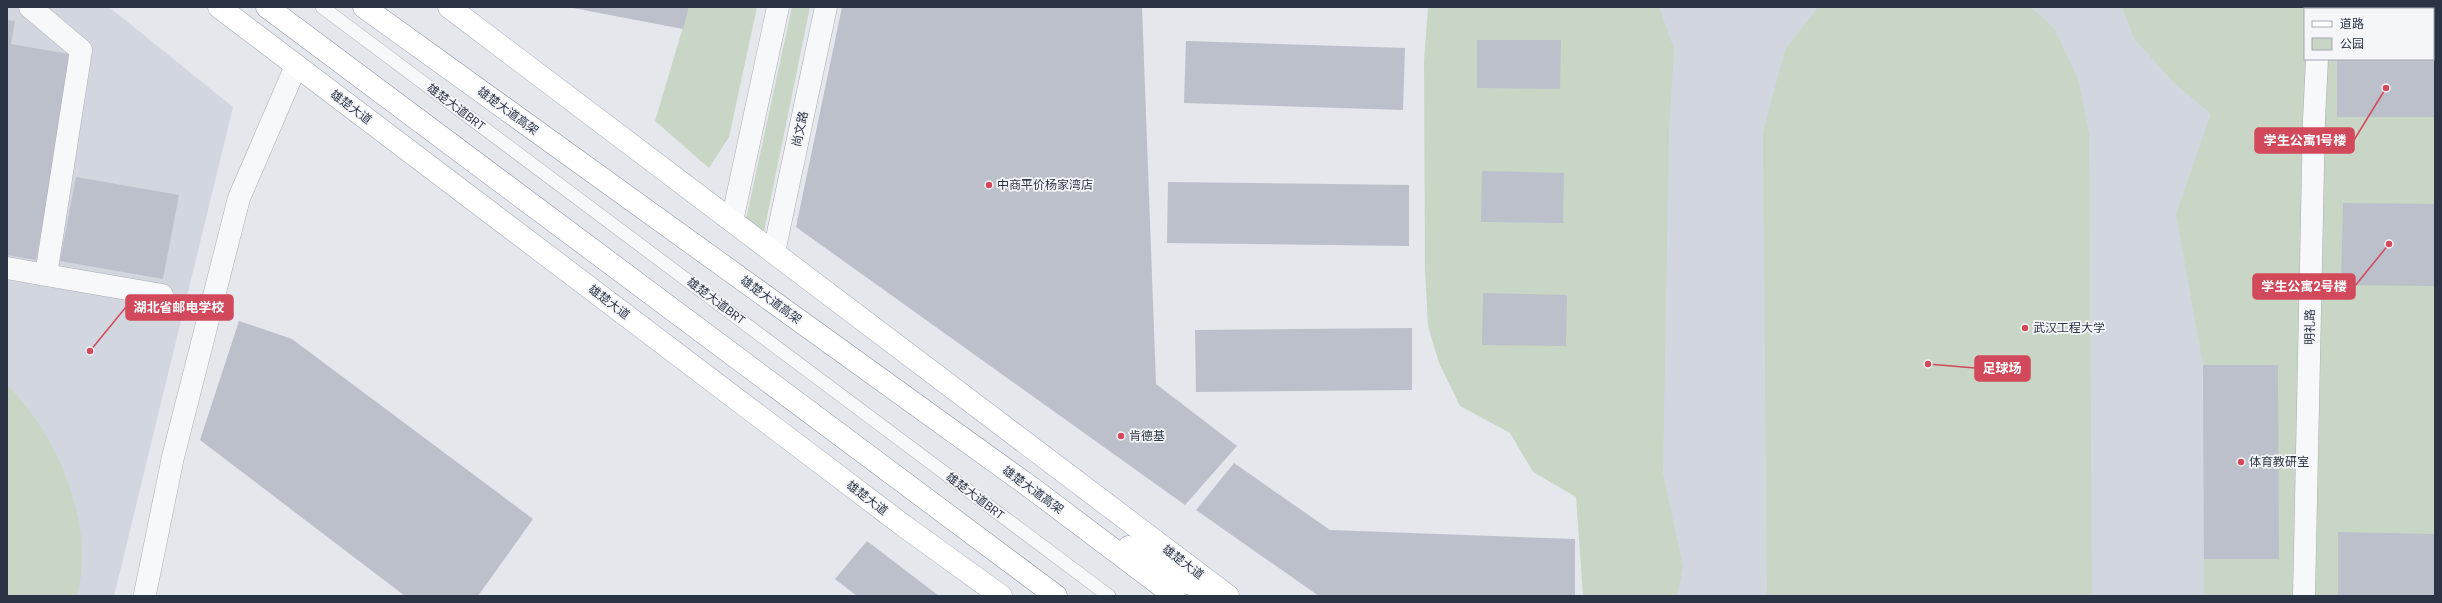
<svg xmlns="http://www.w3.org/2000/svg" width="2442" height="603" viewBox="0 0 2442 603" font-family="'DM Sans','Noto Sans SC',sans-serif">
  <rect width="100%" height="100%" fill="#e4e7ec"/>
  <!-- built -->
  <path fill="#d2d6de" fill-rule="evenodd" d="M7,7h102l124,100 -119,489h-107z
    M1613,7h822v589h-817zM2305,9h128v50h-128z"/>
  <!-- green -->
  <path fill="#c9d6c5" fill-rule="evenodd" d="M689,7h68l-28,130 -20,31 -54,-47z
    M792,7h18l-50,244 -18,-13z
    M1428,7h231l15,42 -5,80 -6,344 20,94 -6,29h-94l-7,-99 -43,-25 -23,-39 -50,-27 -21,-43 -11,-37 -3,-57 -1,-208z
    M1818,7h213l24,23 23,49 11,54 3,463h-325l-4,-463 22,-83z
    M2122,7h313v589h-231l-1,-231 -27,-151 35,-100 -37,-31 -40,-45zM2305,9h128v50h-128z
    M7,385c51,50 89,139 70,211h-70z"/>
  <!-- building -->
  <path fill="#bbc0ca" d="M568,7h121l-6,22z
    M842,7h300l14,377 81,62 -52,59 -389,-278z
    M7,20l8,1 -4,23 63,11 -38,205 -29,-5z
    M2433,38h2v79h-98v-58h96z
    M1477,40h84l-1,49 -83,-1z
    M1186,41l219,7 -2,62 -219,-7z
    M1482,171l82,2 -1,50 -82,-1z
    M76,177l103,18 -16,84 -103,-18z
    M1168,182l241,3v61l-242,-3z
    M2343,203l92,1v82l-94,-1z
    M1483,293l84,2 -1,51 -84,-1z
    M239,321l53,18 241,180 -55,77h-73l-205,-156z
    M1412,328v62l-216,2 -1,-62z
    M2203,365h75l1,194h-75z
    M1234,463l96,67 245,9v57h-256l-123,-86z
    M2338,532l97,2v62h-97z
    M867,541l72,55h-82l-22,-17z"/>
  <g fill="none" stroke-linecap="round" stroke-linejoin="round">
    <defs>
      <path id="service" d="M322,7l787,589"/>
      <path id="minor" d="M2320,9v-2
        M732,221l46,-214
        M774,252l52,-245
        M7,268l39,7 35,-225 -51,-43
        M46,275l116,20
        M145,594l28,-137 66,-259 57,-132
        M2304,596l10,-476 3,-61"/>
      <path id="primary" d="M219,7l685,519 97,70
        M449,7l779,589"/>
      <path id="trunk" d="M267,7l789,589
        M364,7l669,482 142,107
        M1129,547l83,49"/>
    </defs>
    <!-- service casing -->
    <use href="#service" stroke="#a9aeb7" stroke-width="14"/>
    <!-- minor casing -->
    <use href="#minor" stroke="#a9aeb7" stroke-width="23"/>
    <!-- primary casing -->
    <use href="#primary" stroke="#a3abb8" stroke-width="23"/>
    <!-- trunk casing -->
    <use href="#trunk" stroke="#8b94a3" stroke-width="23"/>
    <!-- service -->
    <use href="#service" stroke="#f7f8fa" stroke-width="13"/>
    <!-- minor -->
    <use href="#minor" stroke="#f7f8fa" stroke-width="22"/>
    <!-- primary -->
    <use href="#primary" stroke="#fff" stroke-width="22"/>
    <!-- trunk -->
    <use href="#trunk" stroke="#fff" stroke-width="22"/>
  </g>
  <!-- markers -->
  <g fill="#d1495b" stroke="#f4f6f9" stroke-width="1.5">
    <circle cx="989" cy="185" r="4"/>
    <circle cx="2025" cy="328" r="4"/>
    <circle cx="1121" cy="436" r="4"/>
    <circle cx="2241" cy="462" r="4"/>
  </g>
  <g text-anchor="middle" stroke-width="3.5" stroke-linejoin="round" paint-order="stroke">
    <!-- street labels -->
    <g font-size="12" fill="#2b3445" stroke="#f4f6f9">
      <text transform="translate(351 107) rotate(37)" y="4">雄楚大道</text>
      <text transform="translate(456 107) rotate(37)" y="4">雄楚大道BRT</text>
      <text transform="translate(508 111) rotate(36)" y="4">雄楚大道高架</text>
      <text transform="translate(800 129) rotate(-78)" y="4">尚文路</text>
      <text transform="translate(771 300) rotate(36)" y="4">雄楚大道高架</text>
      <text transform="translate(716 301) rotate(37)" y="4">雄楚大道BRT</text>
      <text transform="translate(609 302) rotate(37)" y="4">雄楚大道</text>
      <text transform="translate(2310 327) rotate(-89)" y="4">明礼路</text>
      <text transform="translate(1033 490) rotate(36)" y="4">雄楚大道高架</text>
      <text transform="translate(975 496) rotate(37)" y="4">雄楚大道BRT</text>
      <text transform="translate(867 498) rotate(37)" y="4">雄楚大道</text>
      <text transform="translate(1183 562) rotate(37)" y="4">雄楚大道</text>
    </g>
    <!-- poi labels -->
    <g font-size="12" fill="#2b3445" stroke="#f4f6f9" text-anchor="start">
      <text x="997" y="189">中商平价杨家湾店</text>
      <text x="2033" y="332">武汉工程大学</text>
      <text x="1129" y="440">肯德基</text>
      <text x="2249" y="466">体育教研室</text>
    </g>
  </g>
  <!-- callouts -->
  <path fill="none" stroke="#d1495b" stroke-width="1.5" d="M2386 88L2354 140M2389 244L2355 286M90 351L126 307M1928 364L1975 368"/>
  <g fill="#d1495b" stroke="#f4f6f9" stroke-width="1.5">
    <circle cx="2386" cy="88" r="4"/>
    <circle cx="2389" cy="244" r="4"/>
    <circle cx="90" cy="351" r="4"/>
    <circle cx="1928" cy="364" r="4"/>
  </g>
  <g fill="#d1495b" stroke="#d1495b" stroke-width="1.5">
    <rect x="2255" y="128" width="99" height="25" rx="4"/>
    <rect x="2253" y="274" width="102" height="25" rx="4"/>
    <rect x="126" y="295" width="107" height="25" rx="4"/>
    <rect x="1975" y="356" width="55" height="25" rx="4"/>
  </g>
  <g font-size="13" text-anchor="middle" font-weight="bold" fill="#fff">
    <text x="2305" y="145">学生公寓1号楼</text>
    <text x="2304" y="291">学生公寓2号楼</text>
    <text x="179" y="312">湖北省邮电学校</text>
    <text x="2002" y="373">足球场</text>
  </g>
  <!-- border -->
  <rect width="2442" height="603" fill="none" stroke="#2b3445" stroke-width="16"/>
  <!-- legend -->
  <rect x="2304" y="8" width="130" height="52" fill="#f4f6f9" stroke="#a4a8b1"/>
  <rect x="2312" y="21" width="20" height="6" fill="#ffffff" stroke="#a4a8b1"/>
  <text x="2340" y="28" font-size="12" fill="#2b3445">道路</text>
  <rect x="2312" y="38" width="20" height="12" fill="#c9d6c5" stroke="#a4a8b1"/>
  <text x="2340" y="48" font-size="12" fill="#2b3445">公园</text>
</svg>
